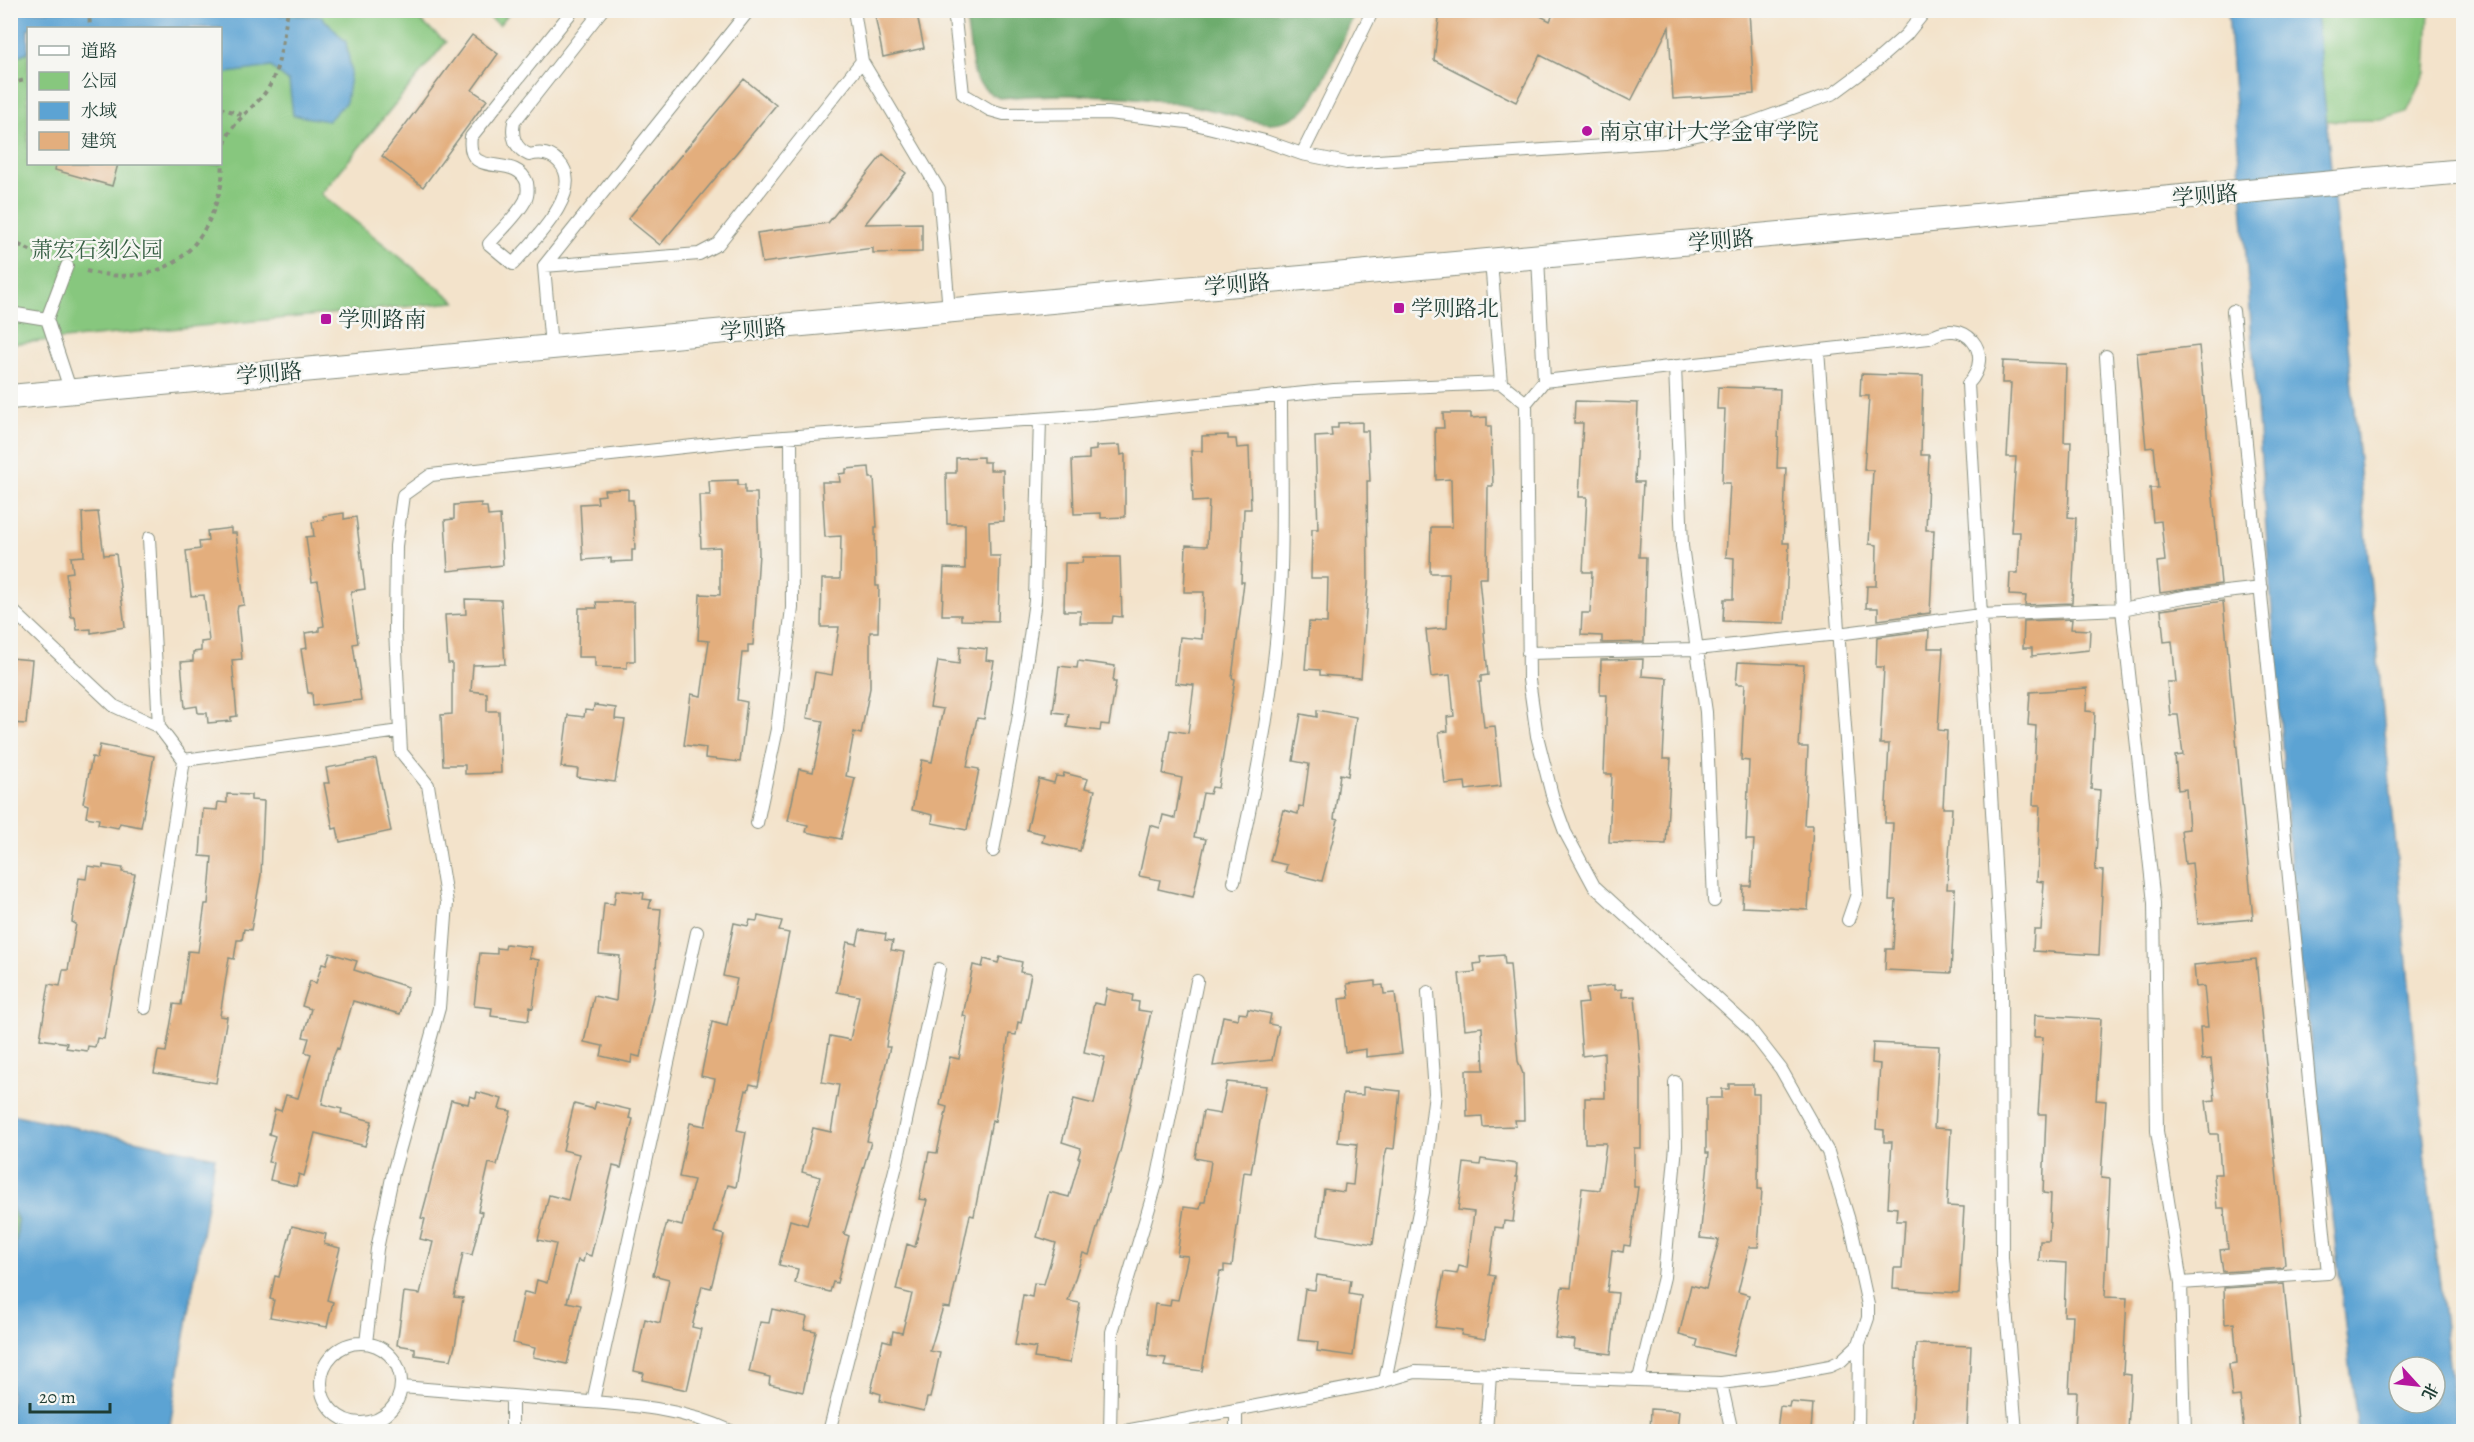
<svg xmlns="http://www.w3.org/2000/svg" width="2474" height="1442" viewBox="0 0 2474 1442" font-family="Alegreya,'Noto Serif SC',serif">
  <rect width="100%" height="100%" fill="#f6f6f2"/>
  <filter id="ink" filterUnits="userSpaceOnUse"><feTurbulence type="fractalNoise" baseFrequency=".0167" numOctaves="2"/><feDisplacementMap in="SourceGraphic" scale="12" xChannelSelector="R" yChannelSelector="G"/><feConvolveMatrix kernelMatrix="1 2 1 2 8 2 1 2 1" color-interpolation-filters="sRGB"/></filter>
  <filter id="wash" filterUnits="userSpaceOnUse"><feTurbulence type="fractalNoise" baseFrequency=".008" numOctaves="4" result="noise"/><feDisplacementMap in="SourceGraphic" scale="24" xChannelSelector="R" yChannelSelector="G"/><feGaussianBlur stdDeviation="1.35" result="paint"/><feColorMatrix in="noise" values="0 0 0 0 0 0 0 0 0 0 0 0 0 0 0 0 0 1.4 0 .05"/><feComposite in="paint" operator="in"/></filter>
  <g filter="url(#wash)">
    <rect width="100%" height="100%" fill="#f3e3cb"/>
    <!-- green -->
    <path fill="#87c77e" stroke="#538259" stroke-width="1.5" fill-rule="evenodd" d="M11,11h397l38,31 -125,152 135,108 -445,42zM28,28h192v136h-192z
      M481,11h30l-12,14z
      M2314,11h115l-3,62 -19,39 -26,8 -64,1z"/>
    <!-- forest -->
    <path fill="#6dac6d" stroke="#467450" stroke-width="1.5" d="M965,11v-1l391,1c-12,24 -37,89 -57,103 -26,19 -55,3 -83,-3 -72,-17 -144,-19 -217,-13 -12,-5 -19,-12 -25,-23z
      M11,1181l19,83 -19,91z"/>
    <!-- water -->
    <path fill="#5ca3d3" stroke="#3e7084" stroke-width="1.5" fill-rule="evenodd" d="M273,10l8,5 40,1 25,26 5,28 -5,32 -18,19 -35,-6 -4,-33 -18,-15 -50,7 -1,-46h-192v24l-17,7v-48z
      M2228,11h88l112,1171 29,249h-99l-65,-535zM2399,1367h36v36h-36z
      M11,1114l204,43 -46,274h-158l-1,-114 8,-96 -7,-17z"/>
    <g id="blocks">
      <!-- building -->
      <path fill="#e3ae7d" d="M874,10h42l8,38 -41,9z
        M1440,10h89l21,11 5,-11h194l5,84 -81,5 -4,-72 -38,74 -91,-46 -24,47 -82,-42z
        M472,35l26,19 -26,36 15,10 -64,87 -41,-31z
        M744,79l32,26 -116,140 -32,-26z
        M883,154l23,19 -41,51 57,-1v29l-49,1v-5l-111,15 -5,-30 71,-10z
        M56,164h62l-6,22 -57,-16z
        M2199,346l22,238 -61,9 -3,-31 8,-1 -4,-40 -8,1 -3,-34h8l-4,-41 -8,1 -9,-95z
        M2003,361l63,3 -2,78h7l-3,75 8,1 -4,85 -47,2 1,-9 -17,-1 1,-22h8l2,-41h-9l5,-75h-9l4,-74h-9z
        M1861,374l62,2 -2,79h8l-3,75h8l-4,83 -52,7v-12h-12l1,-22h9l1,-41 -8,-1 4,-74h-9l5,-74h-9z
        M1718,387l62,2 -3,79h9l-3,75h6l-4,80 -62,-2 1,-22h9l1,-41 -8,-1 4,-74h-8l3,-74h-8z
        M1575,401l63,2 -3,79h8l-4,75h7l-2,85 -42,1v-7l-21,-1 1,-22h8l2,-41h-9l4,-75h-8l4,-74h-9z
        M1443,413h28v5l16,-1v9h4l2,60h-5l-1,92h-8l9,97 -7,1v6h-2l5,45 11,-1 6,60 -35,4 -1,-8 -20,2 -6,-52 9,-1 -1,-14 7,-1 -4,-41 -19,2 -5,-47 21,-2 2,-55h-19l1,-46h21l-1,-48 -15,1 -1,-52h9z
        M1362,422v9h6l2,50h-3l1,102 -7,95 -41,-3v-5l-15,-1 4,-47 18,1 1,-45h-17l1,-49h6l-3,-92 17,-1 -1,-8h7v-5z
        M1228,435v4h8l1,9 12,-1 2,62h-7l-3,73h3l-12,96 3,1 -2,13 -15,96 -6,-1 -2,7 -7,-1 -9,44 12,2 -13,58 -35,-8 2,-9 -21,-4 11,-51 10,3 3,-13 12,3 7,-40 -19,-4 7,-44 18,3 6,-48 -19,-2 5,-46 22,2 2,-47h-20l2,-47 21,1 2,-45 -16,1 -2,-51h11v-15z
        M1120,445l1,10 4,-1v63l-24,1v-5l-27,1 -2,-54 17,-1v-8l7,-1v-4z
        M983,457v5h7v8h13l1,51 -15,1 1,34h10l-2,65 -37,-1v-5h-19l2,-47 21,1v-45h-18l-1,-51h10v-15z
        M869,467l1,11h4l3,49h-2l1,59h3l-1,46h-8v56l-9,46 -7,-2 -8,44 9,2 -14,61 -35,-7 2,-7 -20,-4 11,-52 14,3 6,-27 4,-24 -16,-3 8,-46 17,3 7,-48h-18l1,-48h18l1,-43 -16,1 -3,-55h18l-1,-8 7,-1v-4z
        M738,480v5h7v8h12l2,60 -6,92h-5v8h-6l-5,47 10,2 -7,60 -35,-4 1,-10 -22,-3 7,-51 10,2 8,-55 -11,-1 2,-46 20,1v-48l-19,1 -2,-53h11l-1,-14z
        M628,489v11h5l2,50h-3v11l-21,1v-4l-28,2 -3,-56 18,-1 -1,-7 8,-1 -1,-5z
        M481,503v4h6l1,9 12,-1 3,50 -55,6 -3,-51 9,-1v-14z
        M98,512l6,43 12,-1 9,73 -34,6v-4l-14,1 -2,-13h-4l-5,-44 7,-1 -2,-15 13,-1 -2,-43z
        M344,513v6l12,-2 9,72 -13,2 -1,4 7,48 -5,1 8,56 -48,6 -1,-13h-4l-7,-44 6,-1 -2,-15 14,-2v-4l5,-1 -6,-45 -6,1 -6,-45 8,-1 -2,-14 12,-2 -1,-4z
        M231,528v5h5l8,72 -6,1 -1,4 5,49 -10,1 5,56 -6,1v4l-23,2 -1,-10h-9l-1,-7 -12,2 -4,-46 12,-1v-9l8,-1v-9l8,-1 -5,-46 -13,1 -5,-45 14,-2 -1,-7 9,-1 -1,-10z
        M1083,557h37l2,60 -9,-1 -1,7h-32l1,-12h-17l1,-48h17z
        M465,599l36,1 4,64 -32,1 -2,26 16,2v18h12l2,62 -36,1v-9h-22l-2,-50 11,-1v-51h-4l-3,-48 21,-1z
        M2223,601l30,318 -55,5 -6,-61 -7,1 -4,-34 8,-1 -3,-40 -8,1 -3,-34 8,-1 -5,-40h-8l-3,-33h9l-4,-41 -8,1 -3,-32z
        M596,602h38l1,59h-8v7l-32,-1v-10h-17l1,-49h18z
        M2072,619l-1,10 19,1 -1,20 -57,6v-8h-9l1,-27z
        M1929,630l-1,18h15l-5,82 9,1 -4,77h9l-5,81h8l-4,84 -66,-3 1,-21h7l3,-49h-7l4,-77h-8l4,-79h-9l4,-77h-8l1,-30z
        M960,646l27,3 -1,11 8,1 -10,58 -7,-1 -10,49 12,2 -12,61 -35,-7 1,-8 -21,-5 10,-50 10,2 11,-53 -13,-2 8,-46 21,3z
        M10,658l22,2 -6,64 -16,-1z
        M1643,659l-1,17 25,2 -4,81h8l-5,85 -57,-2 3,-68h-8l3,-79h-7l1,-35z
        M1078,661l37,5 -2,16h3l-7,43 -8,-1 -1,7 -33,-4 2,-13 -16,-2 6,-46 18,2z
        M1738,662l66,3 -5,82h9l-4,78h9l-5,85 -66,-3 1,-21h8l3,-46h-8l3,-79 -8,-1 4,-76h-9z
        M2087,688l-1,23 9,1 -4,77 9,1 -5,80 8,1 -4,84 -66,-4 1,-21h7l3,-48 -7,-1 3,-76h-7l3,-79 -8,-1 2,-33z
        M594,705l22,3 -1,11 10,1 -10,62 -38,-5 1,-8 -17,-2 7,-52 16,2 1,-7 8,1z
        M1317,710l39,7 -8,59 -8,-2 -6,45 4,1 -16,61 -37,-9 2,-7 -17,-4 13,-51 15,4 1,-8 4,1 6,-43 -16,-3 8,-47 16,3z
        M100,745l54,11 -13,71 -21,-4 -2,5 -20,-4 1,-5 -13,-2 2,-12 -5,-2 9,-46 5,1z
        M376,759l15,72 -51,11 -3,-14 -4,1 -9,-46h5l-3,-15z
        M1064,773l24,6 -3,9 10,2 -15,61 -38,-9 2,-8 -17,-4 12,-51 15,4 2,-7 7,1z
        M227,794l24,1v5l13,1 -3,74 -10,55 -7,-1 -2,11h-5l-3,19 -5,-1 -9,58 7,1 -11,66 -62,-10 4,-22 8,1 8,-48 7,1 7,-54 10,1 7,-48h3l4,-47 -12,-1 3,-47 14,1 1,-8 9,1z
        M103,865l20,3 -1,4 13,2 -16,73 -15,92 -7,-1 -2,9 -7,-1 -1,5 -21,-3 1,-5 -27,-4 9,-55 11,2 3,-16h5l8,-46 -4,-2 7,-44 7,1 2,-13 15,2z
        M616,890l28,3 -1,6 8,1 -2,8 12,1 -7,83 -14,65 -8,-2 -1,8 -30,-7 2,-10 -19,-4 10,-46 22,5 4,-45 -21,-2 5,-51 10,1z
        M758,916l24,5 -3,10 10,2 -31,153 -8,-2 -2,7 -2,-1 -9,40 9,2 -10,55 -8,-2 -14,47 10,3 -13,53 -9,-2 -10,41 9,2 -14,61 -45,-10 2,-7 -10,-2 11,-52 15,4 9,-44 -16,-4 14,-53 15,4 12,-46 -15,-3 11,-54 15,3 10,-47 -14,-3 11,-54 15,4 10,-47 -14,-3 11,-53 14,3 2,-6 7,1z
        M860,930l26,4 -1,6 8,1 -2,9 13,2 -17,87 -1,8h4l-23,94 4,1 -27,92 5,2 -12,47 -4,-1 -3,10 -35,-9 3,-14 -19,-4 11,-45 17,5 13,-48 -18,-5 11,-44 18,4 8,-47 -17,-3 8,-46 20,4 9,-44 -22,-4 10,-50 10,2z
        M506,944l25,3 -2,11 10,2 -6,48 -3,-1 -2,14 -37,-5 1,-8 -18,-2 6,-53 17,1v-6l8,1z
        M330,953l27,8 -3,9 54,17 -8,27 -47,-13 -14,48 -2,-1 -5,12 -10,44 20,5 -1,4 31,8 -7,25 -50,-13 -11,43 -5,-2 -3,12 -26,-6 4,-17 -6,-1 7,-26 -6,-2 6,-25 6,2 5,-16 12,3 13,-44 -6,-2 4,-14 -6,-1 8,-28 -9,-3 8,-25 6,2 6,-19 4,1z
        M1504,955l1,9h5l8,97 5,13 1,46h-9l1,6 -33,1 -1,-11 -15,1 -1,-47h18l-2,-43 -17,2 -6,-55 16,-2 -1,-8 7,-1 -1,-6z
        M1000,957l22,5 -2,10 11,2 -10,49 -3,-1 -2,13 -7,-1 -14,87 -3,-1 -18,96 -4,-1 -20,93 -7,-1 -13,44 10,2 -10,45h-3l-3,13 -44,-10 1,-7 -10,-3 12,-51 8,2 2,-11 9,2 10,-39 -16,-4 11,-46 8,3 12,-47 -8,-1 10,-47 8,1 10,-46 -7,-2 10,-48 9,2 8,-42 -4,-1 10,-51 9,2 2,-8 14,4z
        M2256,959l29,305 -2,4 -60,4 -3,-22 8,-1 -4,-41h-7l-3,-34h7l-3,-40h-8l-4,-33 9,-1 -4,-41 -9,1 -2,-33h8l-4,-41 -8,1 -2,-22z
        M1375,981v5l8,-1 1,9 11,-1 7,60 -36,4v-8l-21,3 -6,-53 10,-1 -2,-14z
        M1614,985v5l8,-1v8l13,-1 6,77v75h-7v39h4l-8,59 -6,-1 -1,7 -11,-2 -5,42 11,1 -7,61 -37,-5 1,-9 -20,-2 7,-51 9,1 11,-100 18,2 6,-47h-21v-45h20l-1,-45 -22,3 -4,-52 10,-1 -2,-15z
        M1107,989l26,6 -1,6 7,1 -1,8 13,2 -30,136 -32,107 -6,-2 -15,48 12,2 -10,60 -36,-5 2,-10 -21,-3 8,-50 9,2 2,-14 10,1 12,-41 -19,-6 12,-45 20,5 11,-39h-2l3,-10 -19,-6 12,-43 20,5 11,-47 -21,-5 10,-49 10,2z
        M1248,1009l23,5 -2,10 10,2 -7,34 -59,6 10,-50 15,3 1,-6 8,1z
        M2035,1015l66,4 -5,81 10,1 -5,77 9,1 -5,118 22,1 -4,76 8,1 -3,56h-53l2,-39h-8l4,-76h-9l2,-53 -27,-2 1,-20h9l2,-47 -8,-1 3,-79h-8l5,-77h-9z
        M1873,1043l66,3 -5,82 17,1 -4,77 17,1 -5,86 -66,-4 1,-21h8l3,-47h-9l1,-13 -9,-1 4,-65h-8v-12l-8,-1 4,-65 -8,-1z
        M1227,1082l39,4 -15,87 -7,-1 -12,94 -8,-1v7l-4,-1 -18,100 -38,-5 2,-8 -18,-2 7,-52 15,2 1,-7 7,1 10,-44 -11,-1 7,-48 16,2 1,-7h4l6,-41 -16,-3 8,-47 17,3z
        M1729,1084h24v10h6l-1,95h4l-4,58h-9l-11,45 11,3 -16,61 -37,-9 2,-7 -19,-5 12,-50 15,4 13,-49 -19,-2 9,-85h-3v-55h16v-9h7z
        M1363,1087l37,4 -6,58 -7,-1 -2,8 -12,88 -55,-9 6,-46 20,3 1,-8 8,1 4,-41 -19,-2 5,-48 20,1z
        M477,1092l25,7 -3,10 12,2 -14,54 -8,-2 -11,48 4,1 -10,43 -9,-2 -9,44 9,1 -8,48 -4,14 -36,-5v-7l-18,-3 7,-53 16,2 13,-52 -13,-3 5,-20 -4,-1 7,-26 23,-92 17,4 2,-8 6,2z
        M596,1102l35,8 -2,8 4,1 -12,49 -8,-2 -22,90 -6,-2 -2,8 -5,-2 -11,42 14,3 -14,59 -34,-7 2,-9 -22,-5 11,-51 10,2 3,-14 10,3 9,-39 -18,-4 11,-45 19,5 11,-46 -16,-4 11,-46 20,5z
        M1481,1159l36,5 -1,13h2l-5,45 -9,-1 -1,7 -8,-1 -6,48 6,1 -10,63 -24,-4 1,-5 -27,-3 9,-55 13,2 2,-8 8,2 7,-56 -16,-2 6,-47 16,2z
        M292,1226l34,8 -2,10 16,4 -13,52 6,2 -6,25 -57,-10 4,-17 -4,-1 5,-23 4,1z
        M1317,1275l34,5 -2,14 12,2 -8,60 -36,-5 1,-9 -20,-2 7,-51 10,1z
        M2284,1284l14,147h-54l-4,-35 -8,1 -3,-33 8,-1 -3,-40 -9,1 -1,-36z
        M772,1309l35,8 -3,12 12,2 -13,61 -34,-8 1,-7 -21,-5 11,-50 9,1z
        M1916,1344l55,2 -4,85h-55z
        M1790,1402l23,2 -2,27h-34l3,-25 9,1z
        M1651,1409l28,2 -2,20h-27z"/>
    </g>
  </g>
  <g filter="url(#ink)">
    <use href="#blocks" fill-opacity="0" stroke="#899080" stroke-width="1.5"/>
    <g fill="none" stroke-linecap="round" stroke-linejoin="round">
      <defs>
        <path id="service" d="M573,10l-102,127c-6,45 45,14 56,46 1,6 1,13 -2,18 -8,15 -25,30 -36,43l24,20c18,-21 74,-73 46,-102 -8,-9 -19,-10 -30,-7 -14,-7 -18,-18 -15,-33l88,-112
          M954,10l9,84 27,16 14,4 104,-1 79,9 78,19 37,13 45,9 318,-21 86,-19 83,-30 39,-29 33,-29 20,-25
          M862,61l77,129 10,121
          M1302,154l71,-144
          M1491,261l10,122 25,20 18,-22 -6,-124
          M67,266l-20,53 24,73
          M544,266l155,-12 19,-10 144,-183 -8,-51
          M10,313l37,6
          M551,347l-7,-81 205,-256
          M1818,350l39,544 -9,26
          M2106,356l16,253 32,294 3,228 24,152 4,149
          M1675,366l7,180 24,166 8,189
          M1544,381l385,-43c35,-23 68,15 39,46l33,587 1,287 14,174
          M149,538l10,189 25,33
          M10,608l104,98 45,21
          M1528,653l168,-4 142,-15 142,-19 142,-6 67,-13 73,-8
          M757,823l20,-94 15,-121 -1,-171
          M993,851l25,-131 17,-119 5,-182
          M1234,882c23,-103 44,-209 47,-314 2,-58 0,-115 0,-173
          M145,1008l39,-248 216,-29
          M2181,1283l147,-10 -95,-962
          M321 1383a40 40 0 1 1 80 0a40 40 0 1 1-80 0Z
          M366,1343l11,-94 16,-76 46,-165 8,-105 -19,-118 -27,-33 -6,-122 1,-84 7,-51 28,-20 325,-36 337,-24 241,-25 167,-7
          M1639,1379l25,-102 12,-131 -1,-64
          M1385,1381l38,-189 12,-99 -7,-101
          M1721,1383l11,49
          M402,1387c49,4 97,8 146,12 64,5 126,5 185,33
          M593,1401l104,-469
          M512,1432v-36
          M829,1432l69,-274 41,-189
          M1110,1432l2,-100 45,-151 40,-200
          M1120,1432l257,-49 38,-11 306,11 56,-7 53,-10 11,-5 18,-17 9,-26v-13l-17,-78 -23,-75 -47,-83 -32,-41 -155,-142 -29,-54 -12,-33 -16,-63 -8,-56 -3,-277
          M1236,1432v-21
          M1486,1432l4,-57
          M1858,1432l1,-88"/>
        <path id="minor" d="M10,397l2454,-226"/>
      </defs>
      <!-- service casing -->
      <use href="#service" stroke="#899080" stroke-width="14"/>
      <!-- minor casing -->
      <use href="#minor" stroke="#899080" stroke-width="26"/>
      <!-- path -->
      <path stroke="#899080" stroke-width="4" stroke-dasharray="4.5 4.5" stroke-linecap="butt" d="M89,10l1,18
        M10,84l18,-5
        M220,108l23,7
        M10,241l40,18
        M86,271c73,17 117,-12 135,-85 3,-14 0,-29 4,-42 6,-23 29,-35 42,-54 14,-21 16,-55 21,-80"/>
      <!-- service -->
      <use href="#service" stroke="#fff" stroke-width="12"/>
      <!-- minor -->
      <use href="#minor" stroke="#fff" stroke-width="24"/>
    </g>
  </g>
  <!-- markers -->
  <g fill="#b5179e" stroke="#f6f6f2" stroke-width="2">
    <circle cx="1587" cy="131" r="6"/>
    <rect x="1393" y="302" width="12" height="12" rx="3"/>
    <rect x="320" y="313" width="12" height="12" rx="3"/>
  </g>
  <g text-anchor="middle" stroke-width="5" stroke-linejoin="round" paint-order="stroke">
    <!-- poi labels -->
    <g font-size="22" fill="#1f3d34" stroke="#f6f6f2" text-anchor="start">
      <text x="1599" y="139">南京审计大学金审学院</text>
      <text x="1411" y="316">学则路北</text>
      <text x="338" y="327">学则路南</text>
    </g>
    <!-- street labels -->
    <g font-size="22" fill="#1f3d34" stroke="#f6f6f2">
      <text transform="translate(2205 195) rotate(-5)" y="8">学则路</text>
      <text transform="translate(1721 240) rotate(-5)" y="8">学则路</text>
      <text transform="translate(1237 284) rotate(-5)" y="8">学则路</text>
      <text transform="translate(753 329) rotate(-5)" y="8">学则路</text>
      <text transform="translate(269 373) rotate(-5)" y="8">学则路</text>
    </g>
    <!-- park labels -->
    <g font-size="22" fill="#396046" stroke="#f6f6f2">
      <text x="97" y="257">萧宏石刻公园</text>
    </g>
  </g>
  <!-- margin -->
  <rect width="2474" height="1442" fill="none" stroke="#f6f6f2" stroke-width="36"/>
  <!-- legend -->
  <rect x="27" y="27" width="195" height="138" fill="#f6f6f2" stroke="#a0aca6" stroke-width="1.5"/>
  <rect x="39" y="46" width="30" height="9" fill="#ffffff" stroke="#a0aca6" stroke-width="1.5"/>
  <text x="81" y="57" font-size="18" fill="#1f3d34">道路</text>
  <rect x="39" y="72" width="30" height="18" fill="#87c77e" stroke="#a0aca6" stroke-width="1.5"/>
  <text x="81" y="87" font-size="18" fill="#1f3d34">公园</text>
  <rect x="39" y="102" width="30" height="18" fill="#5ca3d3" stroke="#a0aca6" stroke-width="1.5"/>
  <text x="81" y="117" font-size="18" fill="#1f3d34">水域</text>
  <rect x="39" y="132" width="30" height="18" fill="#e3ae7d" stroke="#a0aca6" stroke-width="1.5"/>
  <text x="81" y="147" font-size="18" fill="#1f3d34">建筑</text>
  <!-- north arrow -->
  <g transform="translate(2417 1385) rotate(117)"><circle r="28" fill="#f6f6f2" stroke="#a0aca6" stroke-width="1.5"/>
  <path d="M0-4.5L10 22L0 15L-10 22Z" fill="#b5179e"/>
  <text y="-9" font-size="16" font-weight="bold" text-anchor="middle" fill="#1f3d34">北</text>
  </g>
  <!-- scale -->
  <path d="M30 1403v9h80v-9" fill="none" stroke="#1f3d34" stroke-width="3"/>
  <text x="39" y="1403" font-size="18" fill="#1f3d34" stroke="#f6f6f2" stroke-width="4.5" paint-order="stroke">20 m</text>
</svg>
